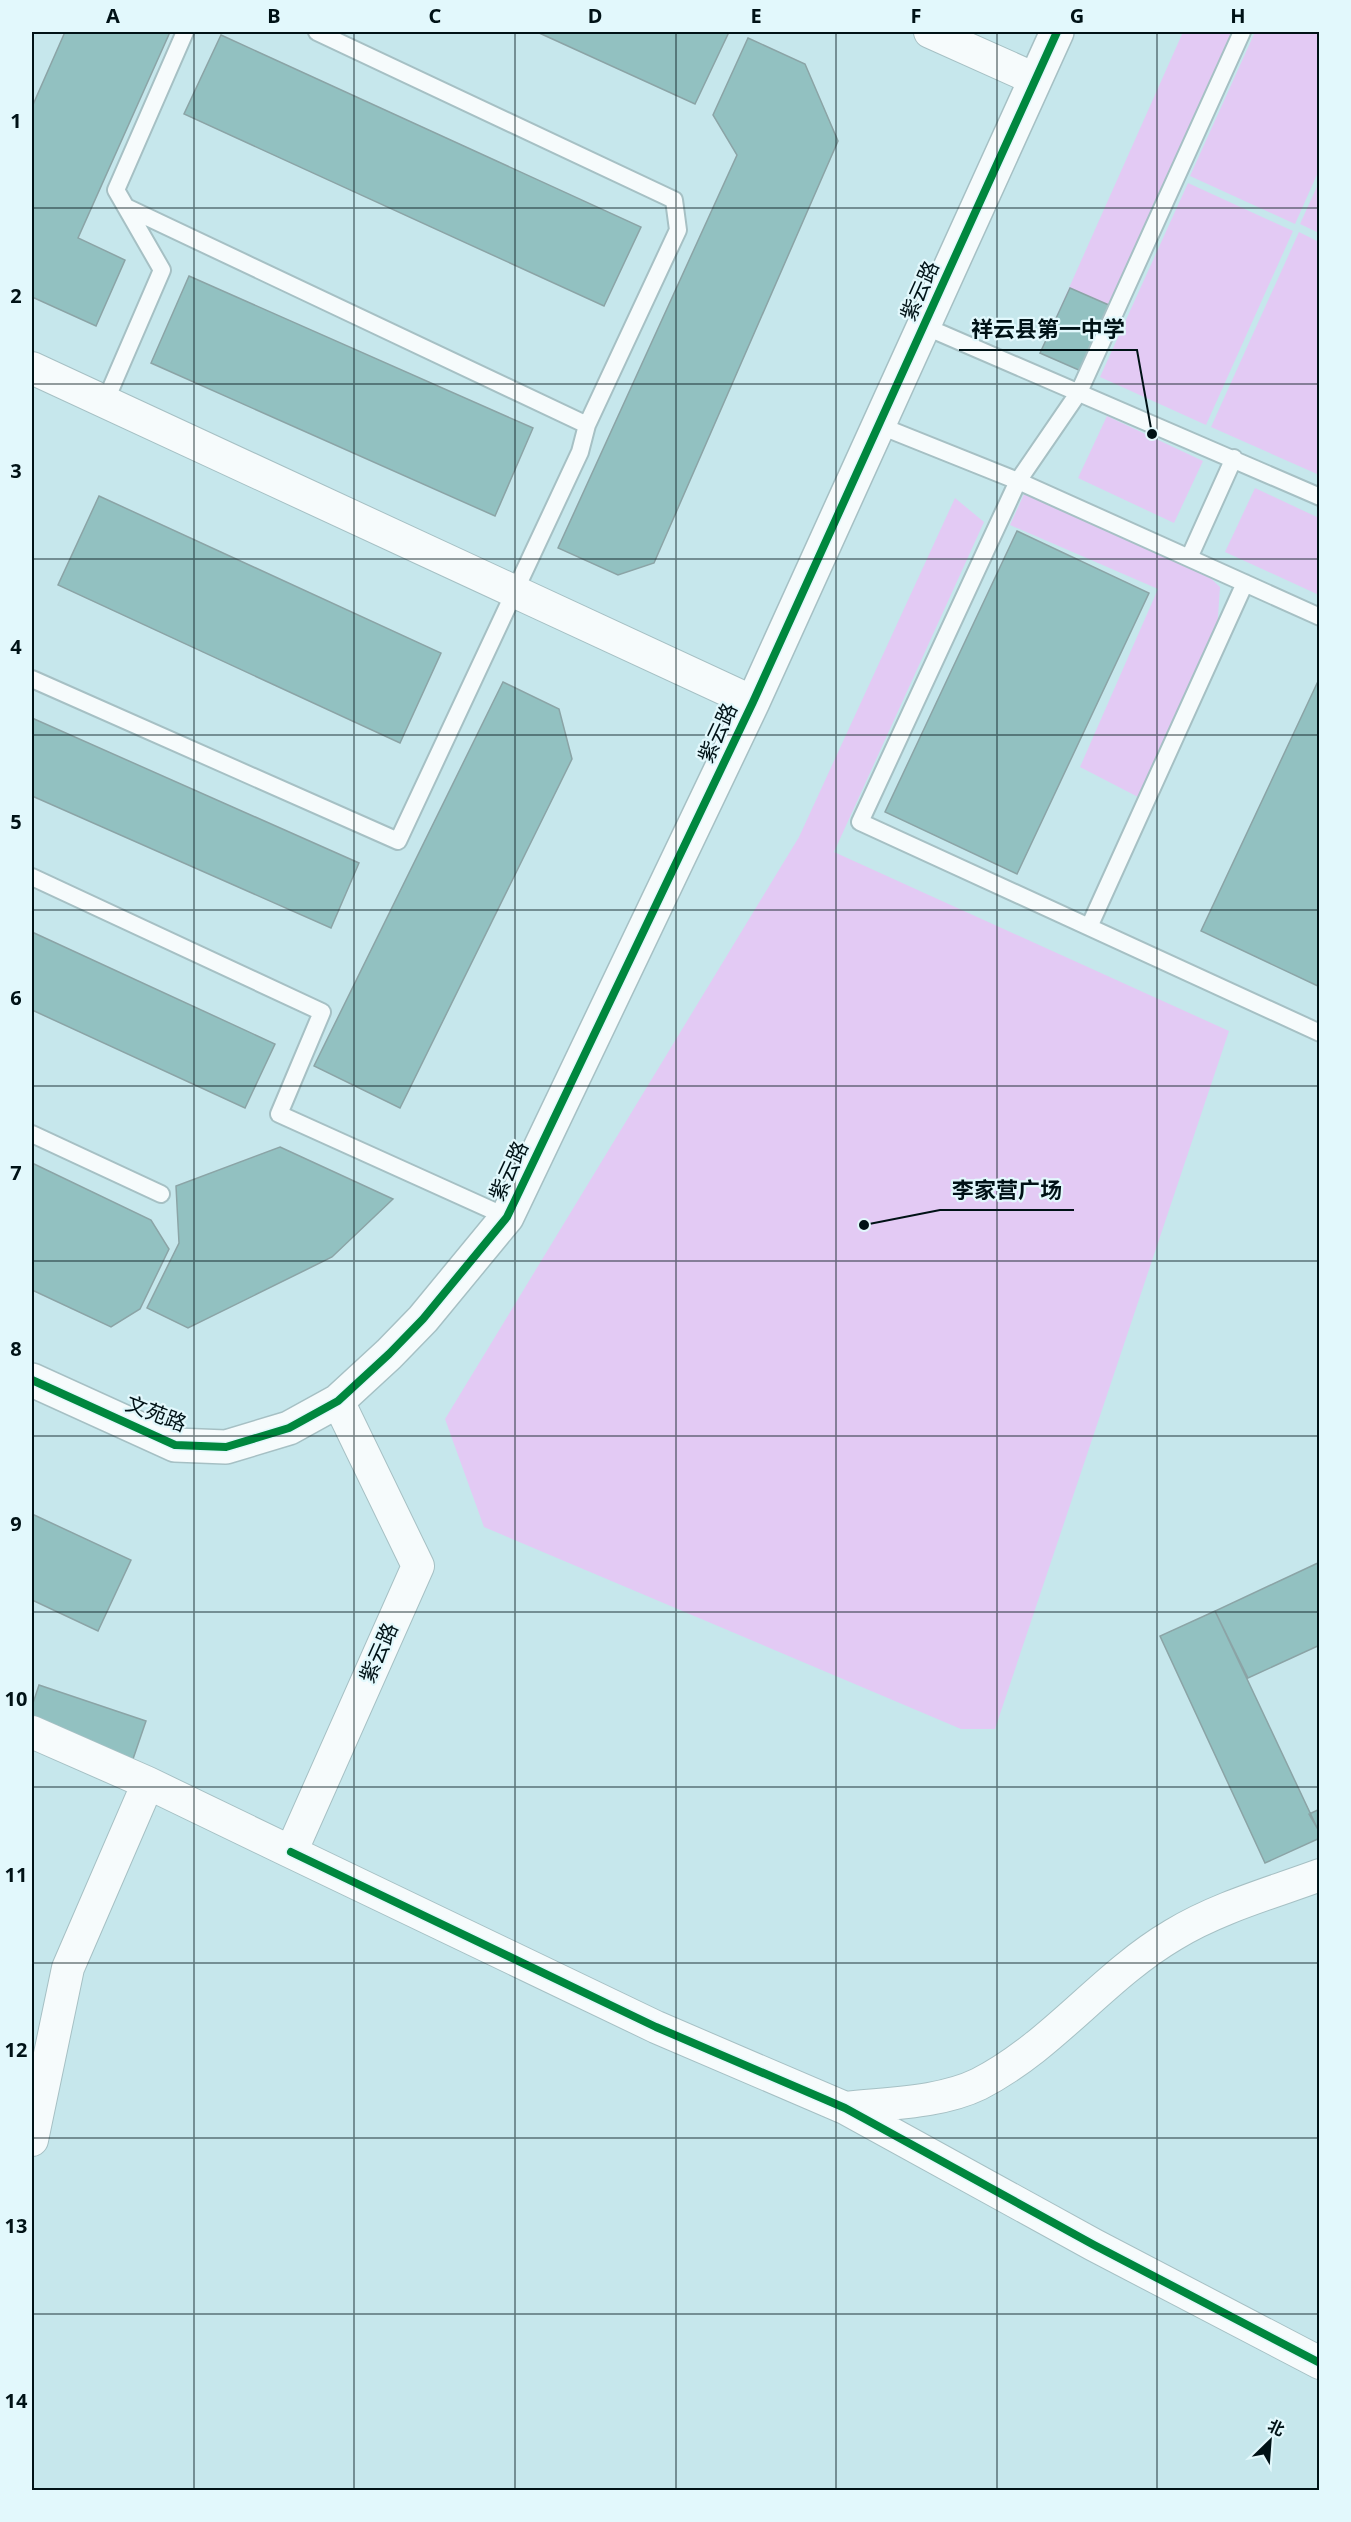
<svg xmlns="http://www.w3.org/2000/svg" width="1351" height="2522" viewBox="0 0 1351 2522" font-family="'Noto Sans','Noto Sans SC',sans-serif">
  <rect width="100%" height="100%" fill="#c6e7ec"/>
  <!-- green -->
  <path fill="#e3caf4" d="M1183,32h52l-124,274 -41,-18 -30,65z
    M1255,32h64v138l-24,54 -105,-48z
    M1319,182v51l-19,-9z
    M1188,183l105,48 -87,194 -106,-48z
    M1299,232l20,10 1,226 -3,6 -106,-47z
    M1107,416l96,45 -29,62 -96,-45z
    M1255,488l64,30v77l-94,-43z
    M1025,492l180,81 15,14 -3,44 -77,167 -60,-31 78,-178 -148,-64z
    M955,498l29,24 -150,330 395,179 -234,698h-34l-477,-202 -39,-108 354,-582z"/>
  <!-- building -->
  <path fill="#92c1c1" stroke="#8ba4a6" stroke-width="1.5" d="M65,32h105l-92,206 47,22 -29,66 -64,-29v-190z
    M537,32h192l-34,72z
    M221,35l420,192 -37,79 -420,-192z
    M748,38l57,26 33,77 -184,422 -36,12 -60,-27 179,-393 -24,-40z
    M189,276l344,152 -38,88 -344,-153z
    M1070,288l41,18 -30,65 -41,-18z
    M99,496l342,157 -41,90 -342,-158z
    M1017,531l132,62 -132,281 -132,-62z
    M1320,677v310l-119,-56z
    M503,682l56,27 13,50 -172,349 -86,-42z
    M32,718l327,145 -28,65 -299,-132z
    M32,932l243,112 -30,64 -213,-98z
    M280,1147l113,52 -61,58 -144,71 -41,-20 32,-65 -3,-57z
    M32,1163l119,57 18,29 -29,60 -29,18 -79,-37z
    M32,1514l99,46 -33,71 -66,-31z
    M1320,1562v83l-72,33 -33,-67z
    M1215,1611l105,223v4l-55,25 -105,-227z
    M39,1685l107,36 -13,38 -101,-35v-18z
    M1320,1809v24l-11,-19z"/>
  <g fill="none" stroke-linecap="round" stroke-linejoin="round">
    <defs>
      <path id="service" d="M317,32l357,168 4,30 -91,195
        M1242,32l-163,360 -61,89 -158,341 460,211
        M924,326l396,171
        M105,402l57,-132 -46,-80 69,-158
        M878,425l140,56 302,136
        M1189,558l45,-100
        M32,679l366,162 182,-389 7,-27 -461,-218
        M32,877l290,135 -43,102 228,103
        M1089,927l156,-344
        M32,1134l129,60"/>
      <path id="minor" d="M930,32l105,47
        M32,368l721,334
        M32,1732l116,51 143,69 127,-286 -80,-165
        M291,1852l365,175 189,81 249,137 226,118
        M845,2108c43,-5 95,-5 134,-24 74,-38 123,-107 194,-149 44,-27 98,-42 147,-60
        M32,2140l36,-172 80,-185"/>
      <path id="tertiary" d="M32,1380l143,65 51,2 63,-19 49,-27 51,-47 34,-35 84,-102 246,-515 304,-670"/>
    </defs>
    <!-- service casing -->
    <use href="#service" stroke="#a6c0c4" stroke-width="20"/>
    <!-- minor casing -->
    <use href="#minor" stroke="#a6c0c4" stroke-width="34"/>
    <!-- tertiary casing -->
    <use href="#tertiary" stroke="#a6c0c4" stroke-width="36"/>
    <!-- service -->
    <use href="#service" stroke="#f6fbfc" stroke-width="16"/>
    <!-- minor -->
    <use href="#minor" stroke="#f6fbfc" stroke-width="32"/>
    <!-- tertiary -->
    <use href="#tertiary" stroke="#f6fbfc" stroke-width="33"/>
    <defs>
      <path id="cycleway" d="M32,1380l143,65 51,2 63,-19 49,-27 51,-47 34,-35 84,-102 246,-515 304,-670
        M291,1852l365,175 189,81 249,137 226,118"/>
    </defs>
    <!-- cycleway casing -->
    <use href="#cycleway" stroke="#e2f8fc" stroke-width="11"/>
    <!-- cycleway -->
    <use href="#cycleway" stroke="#00873e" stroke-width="8"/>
  </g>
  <!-- grid -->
  <path fill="none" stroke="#001216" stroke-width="1.5" stroke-opacity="0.55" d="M194,32v2458M354,32v2458M515,32v2458M676,32v2458M836,32v2458M997,32v2458M1157,32v2458M32,208h1288M32,384h1288M32,559h1288M32,735h1288M32,910h1288M32,1086h1288M32,1261h1288M32,1436h1288M32,1612h1288M32,1787h1288M32,1963h1288M32,2138h1288M32,2314h1288"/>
  <g text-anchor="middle" stroke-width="4.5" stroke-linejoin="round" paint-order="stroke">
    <!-- street labels -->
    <g font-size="21" fill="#001216" stroke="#e2f8fc">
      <text transform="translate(920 291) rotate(-66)" y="7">紫云路</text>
      <text transform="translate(718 733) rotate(-65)" y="7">紫云路</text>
      <text transform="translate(509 1171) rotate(-65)" y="7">紫云路</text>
      <text transform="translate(156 1414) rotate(21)" y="7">文苑路</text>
      <text transform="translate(379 1653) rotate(-66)" y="7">紫云路</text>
    </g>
  </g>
  <!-- callouts -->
  <path fill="none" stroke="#001216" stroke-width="2" d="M1152 434L1137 350H959M864 1225L940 1210H1074"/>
  <g fill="#001216" stroke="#e2f8fc" stroke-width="2">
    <circle cx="1152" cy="434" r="6"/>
    <circle cx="864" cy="1225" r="6"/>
  </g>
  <g font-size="22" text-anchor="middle" font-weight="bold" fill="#001216" stroke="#e2f8fc" stroke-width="4.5" stroke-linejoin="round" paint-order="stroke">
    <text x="1048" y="337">祥云县第一中学</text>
    <text x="1007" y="1198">李家营广场</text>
  </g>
  <!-- border -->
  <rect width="1351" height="2522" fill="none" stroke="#e2f8fc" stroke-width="66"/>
  <!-- north arrow -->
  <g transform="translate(1270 2441) rotate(25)" stroke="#e2f8fc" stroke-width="4.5" paint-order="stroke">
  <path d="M0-4.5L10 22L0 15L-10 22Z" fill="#001216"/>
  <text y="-9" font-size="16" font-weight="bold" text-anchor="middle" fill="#001216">北</text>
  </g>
  <rect x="33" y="33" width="1285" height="2456" fill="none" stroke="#001216" stroke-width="2"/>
  <g font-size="20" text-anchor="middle" font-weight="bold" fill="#001216">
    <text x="113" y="23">A</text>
    <text x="274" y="23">B</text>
    <text x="435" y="23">C</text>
    <text x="595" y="23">D</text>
    <text x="756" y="23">E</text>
    <text x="916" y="23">F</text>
    <text x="1077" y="23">G</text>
    <text x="1238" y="23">H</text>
    <text x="16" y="128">1</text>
    <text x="16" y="303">2</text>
    <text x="16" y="478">3</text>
    <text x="16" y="654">4</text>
    <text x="16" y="829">5</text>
    <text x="16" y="1005">6</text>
    <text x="16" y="1180">7</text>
    <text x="16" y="1356">8</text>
    <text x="16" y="1531">9</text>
    <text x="16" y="1706">10</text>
    <text x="16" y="1882">11</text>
    <text x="16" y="2057">12</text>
    <text x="16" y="2233">13</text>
    <text x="16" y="2408">14</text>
  </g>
</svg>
